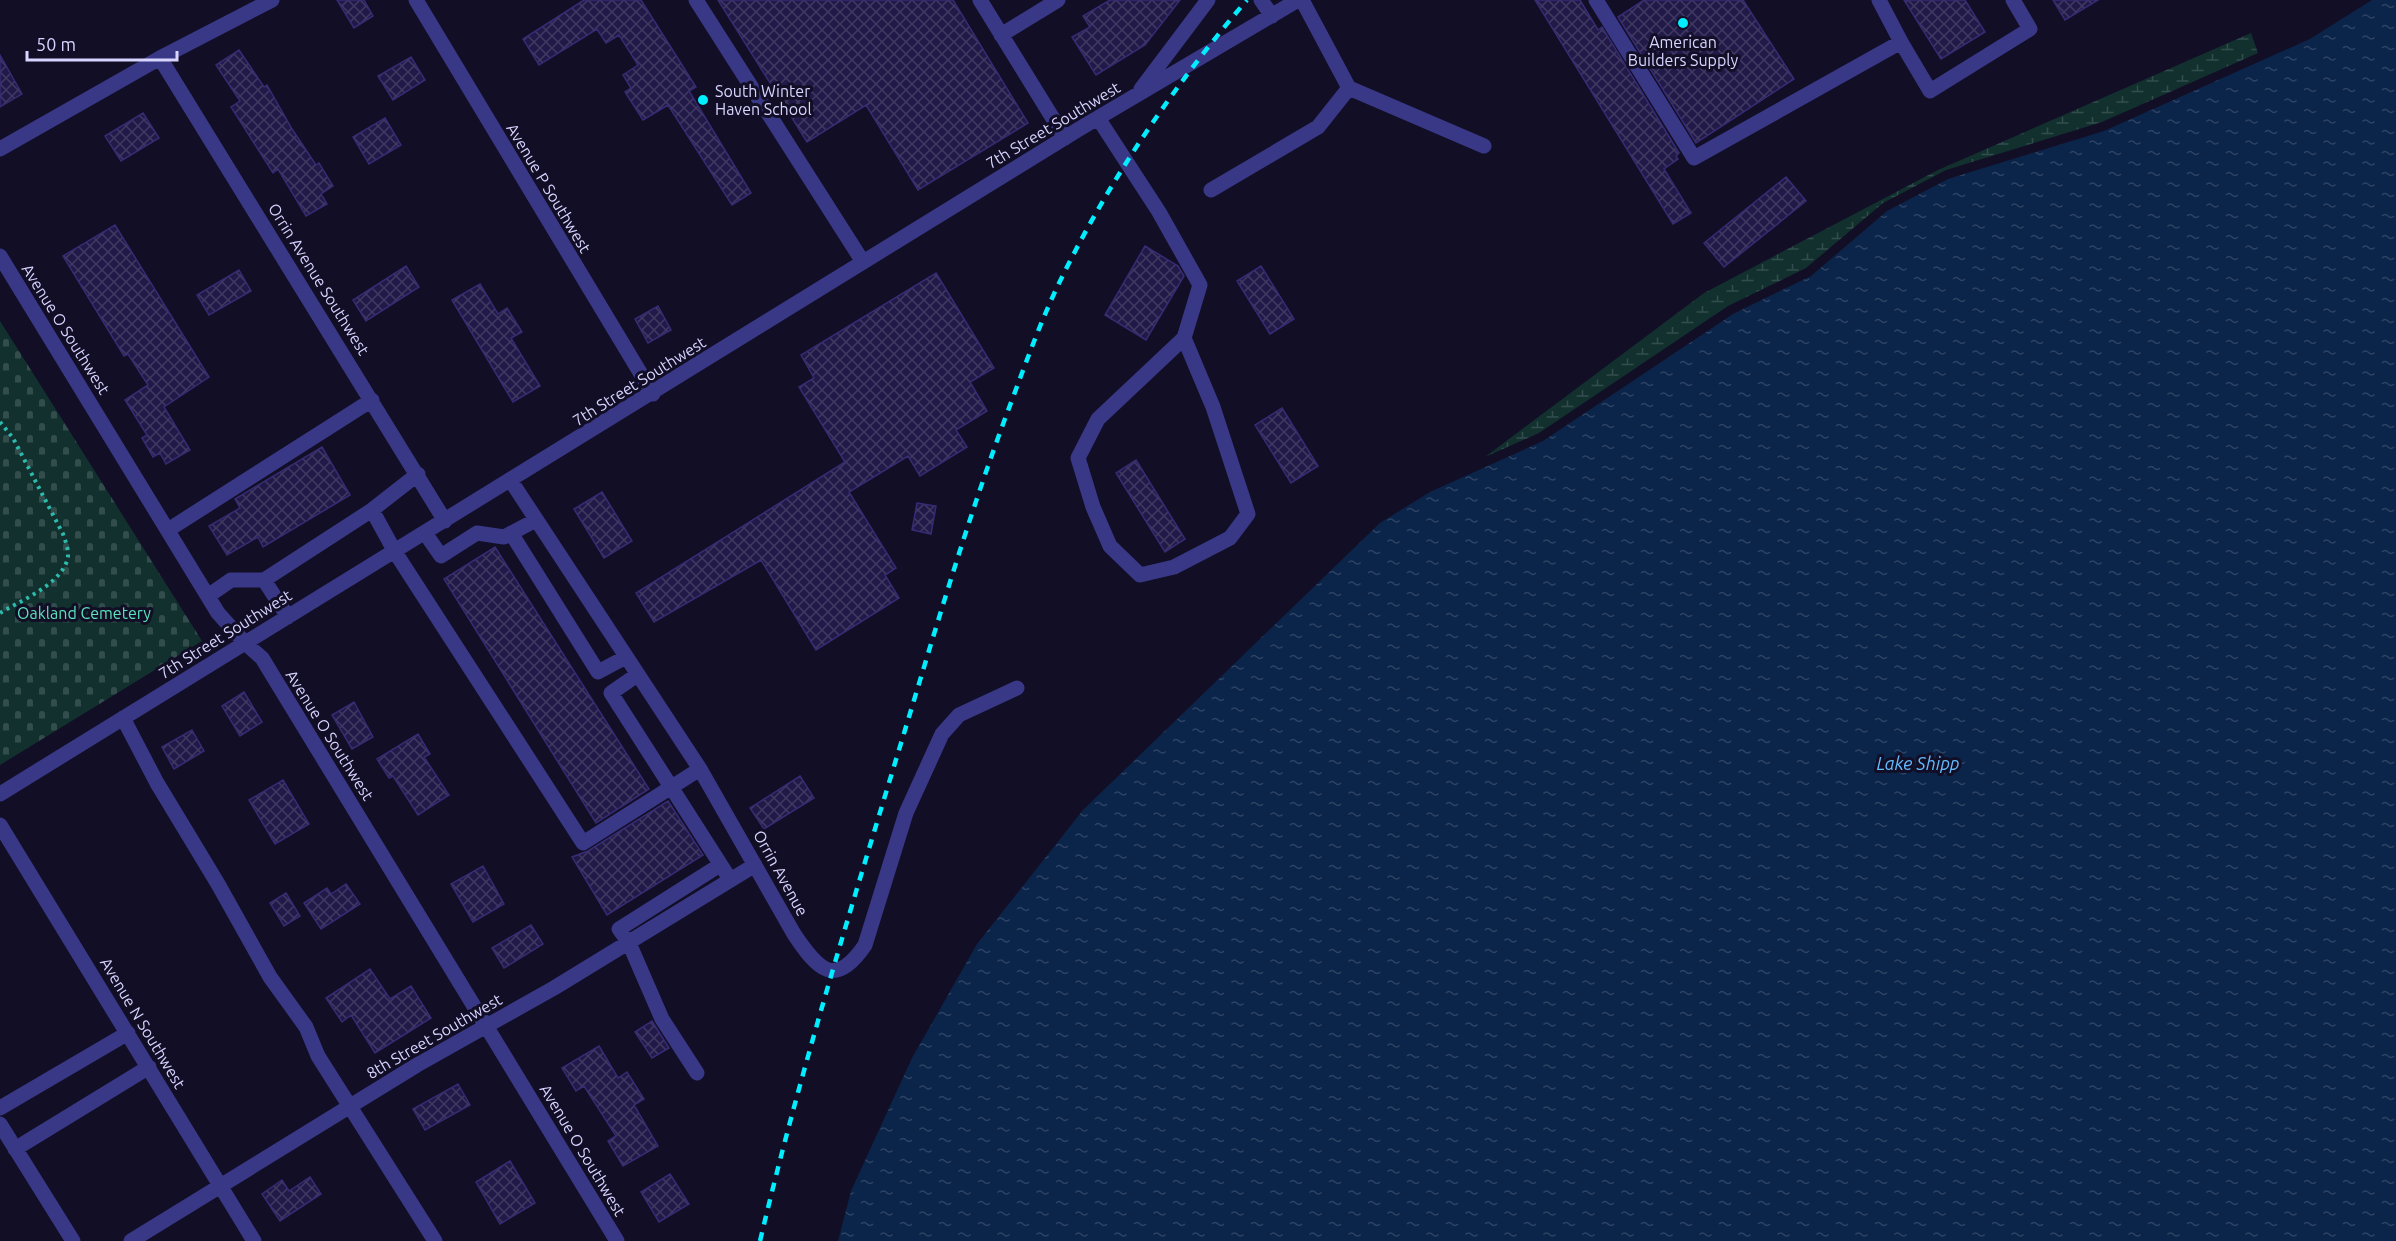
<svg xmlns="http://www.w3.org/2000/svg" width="2396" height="1241" viewBox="0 0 2396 1241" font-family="Ubuntu,sans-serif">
  <defs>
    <pattern id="wetland-marsh" width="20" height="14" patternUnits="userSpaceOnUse" patternTransform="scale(1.5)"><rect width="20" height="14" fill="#11302e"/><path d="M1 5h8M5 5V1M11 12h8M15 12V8" fill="none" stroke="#334d4d"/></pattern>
    <pattern id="cemetery-stones" width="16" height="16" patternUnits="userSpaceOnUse" patternTransform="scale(1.5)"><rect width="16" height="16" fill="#11302e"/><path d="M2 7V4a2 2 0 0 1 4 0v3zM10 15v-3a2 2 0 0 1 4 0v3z" fill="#334d4d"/></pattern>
    <pattern id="water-ripples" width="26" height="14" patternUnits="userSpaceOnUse" patternTransform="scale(1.5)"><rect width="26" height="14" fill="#0b2449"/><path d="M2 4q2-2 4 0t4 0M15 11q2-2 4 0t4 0" fill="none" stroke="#2e4364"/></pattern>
    <pattern id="building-cross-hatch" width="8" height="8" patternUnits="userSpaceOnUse" patternTransform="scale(1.5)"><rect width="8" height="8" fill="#211a48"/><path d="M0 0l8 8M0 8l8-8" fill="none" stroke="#403a63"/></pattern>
  </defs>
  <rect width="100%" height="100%" fill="#120e26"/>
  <!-- wetland -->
  <path fill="url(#wetland-marsh)" d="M2251,33l7,20 -156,69 -156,48 -63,33 -77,65 -78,38 -189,127 -54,24 219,-164 234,-123z"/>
  <!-- cemetery -->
  <path fill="url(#cemetery-stones)" d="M0,321l202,320 -202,124z"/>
  <!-- water -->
  <path fill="url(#water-ripples)" d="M2372,0h24v1241h-1558l13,-50 61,-133 65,-114 106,-134 297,-287 50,-31 113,-51 190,-127 78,-38 76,-65 61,-32 156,-48 206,-92z"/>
  <!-- building -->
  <path fill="url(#building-cross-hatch)" stroke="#372b74" stroke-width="1.5" d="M337,0h27l9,16 -19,12z
    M584,0h57l55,87 -7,4 62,102 -19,12 -64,-100 -25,15 -18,-28 6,-4 -8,-13 15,-10 -19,-30 -13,8 -9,-14 -58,36 -16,-26z
    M718,0h235l75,123 -110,67 -52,-85 -59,37z
    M1110,0h70l-35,45 -49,30 -24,-38 18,-10 -7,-11z
    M1535,0h45l18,30 4,-3 77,126 -3,3 2,3 -14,10 27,44 -18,11z
    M1644,0h99l51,79 -98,64 -78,-126z
    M1904,0h61l20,32 -44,27z
    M2053,0h45l-33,20z
    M239,50l25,37 3,-2 25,44 24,36 3,-2 14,23 -12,8 6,10 -21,12 -28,-47 -5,4 -42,-66 9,-6 -24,-36z
    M0,55l22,39 -22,13z
    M411,57l14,23 -32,20 -15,-24z
    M143,113l16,25 -38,23 -16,-25z
    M385,118l16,27 -32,19 -16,-27z
    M1786,177l20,24 -82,66 -20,-24z
    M115,225l94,152 -45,30 26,43 -24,14 -6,-11 -7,4 -11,-19 5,-3 -22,-35 23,-15 -20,-31 -4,2 -61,-100z
    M1145,246l33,20 6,10 -38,64 -41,-25z
    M406,266l13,21 -53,34 -13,-21z
    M1261,266l33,53 -24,15 -33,-53z
    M239,270l12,21 -42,24 -12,-20z
    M936,273l58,95 -24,14 17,29 -31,19 11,17 -47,29 -12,-20 -59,36 47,76 -11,7 14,23 -83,52 -55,-90 -107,62 -18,-29 209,-131 -46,-75 15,-9 -13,-23z
    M480,284l18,30 9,-6 15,24 -11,6 29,48 -27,16 -61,-102z
    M658,306l13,24 -23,13 -13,-24z
    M1282,408l36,58 -27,17 -36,-58z
    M322,447l28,48 -87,52 -5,-10 -31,18 -18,-29 31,-18 -5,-9z
    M1136,460l49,79 -20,13 -49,-79z
    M602,492l30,49 -28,17 -30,-49z
    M917,503l19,3 -5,28 -19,-4z
    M495,547l154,242 -53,34 -152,-244z
    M244,692l18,30 -22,14 -18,-30z
    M354,702l19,35 -21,12 -20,-34z
    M192,730l12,21 -30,18 -12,-22z
    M418,734l12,20 -6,3 25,38 -31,20 -25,-39 -4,2 -12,-19z
    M800,776l14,22 -50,31 -14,-21z
    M283,780l26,44 -34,20 -26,-44z
    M668,801l35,54 -96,60 -35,-58 16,-6z
    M483,866l21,38 -31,18 -22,-38z
    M346,884l14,20 -39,25 -17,-26 23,-15 4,6z
    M286,893l14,23 -16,10 -14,-23z
    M531,925l12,19 -39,24 -12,-20z
    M370,969l20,30 21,-13 20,32 -56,35 -24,-38 -9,7 -16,-24z
    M652,1021l17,27 -17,10 -17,-26z
    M599,1046l19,32 9,-6 17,27 -10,6 24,41 -35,20 -15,-25 8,-5 -32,-50 -8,5 -14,-23z
    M458,1084l12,21 -45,25 -12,-21z
    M510,1161l25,42 -35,21 -24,-42z
    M670,1174l19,30 -30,18 -18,-30z
    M310,1177l11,17 -41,27 -18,-27 20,-14 7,11z"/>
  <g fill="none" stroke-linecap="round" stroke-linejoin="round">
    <!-- path -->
    <path stroke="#2cbbad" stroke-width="4" stroke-dasharray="3 4.5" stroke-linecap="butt" d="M0,422l13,16 50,96c3,9 7,18 4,27 -9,25 -47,40 -67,52"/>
    <!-- minor -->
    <path stroke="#383886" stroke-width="15" d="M416,0l237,394
      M696,0l167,262
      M980,0l85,138
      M1261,0l11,16
      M1302,0l47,88 135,58
      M1596,0l98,158 207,-116 -22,-42
      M1001,35l57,-35
      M1901,42l29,49 100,-62 -17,-29
      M160,58l285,463
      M1141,89l67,-89
      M1098,118l61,94 41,73 -16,53 -86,81 -20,39 15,49 17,39 30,29 34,-8 56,-29 18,-24 -35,-107 -29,-69
      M0,149l160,-91 112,-58
      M1211,190l107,-63 31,-39
      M0,256l218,357 27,30 17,15 355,583
      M511,481l189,288 94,165c24,36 41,55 71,11l41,-132 36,-79 17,-19 58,-27
      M372,510l46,-36
      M168,530l204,-130
      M425,533l16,23 36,-23 27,4 32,-17
      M511,533l87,139 28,-15
      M264,580l108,-70 23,42 188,291 117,-74
      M208,596l23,-16h33l24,37
      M637,675l-26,18 115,180
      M123,718l34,65 61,101 52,93 36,50 12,29 117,185
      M0,794l1079,-665 219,-129
      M0,825l254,416
      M697,1073l-35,-54 -33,-76 -10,-14 101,-64
      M0,1108l128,-75
      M0,1124l73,117
      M15,1149l134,-82
      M131,1241l286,-176 137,-77 201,-123"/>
    <!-- rail -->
    <path stroke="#0ef" stroke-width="4.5" stroke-dasharray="9 8" stroke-linecap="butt" d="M760,1241c39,-165 89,-326 138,-488 36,-118 70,-237 114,-353 16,-43 31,-85 51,-125 49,-99 112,-191 184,-275"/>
  </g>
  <!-- markers -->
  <g fill="#0ef" stroke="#120e26" stroke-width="2">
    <circle cx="1683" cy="23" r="6"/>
    <circle cx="703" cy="100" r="6"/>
  </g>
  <g text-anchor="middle" stroke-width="6" stroke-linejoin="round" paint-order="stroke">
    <!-- poi labels -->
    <g font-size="16" fill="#d7d4ff" stroke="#120e26">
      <text x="1683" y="48">American<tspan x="1683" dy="18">Builders Supply</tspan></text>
      <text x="715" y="97" text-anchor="start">South Winter<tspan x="715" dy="18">Haven School</tspan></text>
    </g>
    <!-- street labels -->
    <g font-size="16" fill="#d7d4ff" stroke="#120e26">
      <text transform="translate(1053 125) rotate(-31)" y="6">7th Street Southwest</text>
      <text transform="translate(549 188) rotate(59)" y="6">Avenue P Southwest</text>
      <text transform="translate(319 279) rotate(58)" y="6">Orrin Avenue Southwest</text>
      <text transform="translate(66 329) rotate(58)" y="6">Avenue O Southwest</text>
      <text transform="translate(639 381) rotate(-32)" y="6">7th Street Southwest</text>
      <text transform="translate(225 634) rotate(-32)" y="6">7th Street Southwest</text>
      <text transform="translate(330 735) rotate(58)" y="6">Avenue O Southwest</text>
      <text transform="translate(781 873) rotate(61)" y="6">Orrin Avenue</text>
      <text transform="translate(143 1023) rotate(59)" y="6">Avenue N Southwest</text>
      <text transform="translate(434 1036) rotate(-30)" y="6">8th Street Southwest</text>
      <text transform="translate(583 1150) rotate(59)" y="6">Avenue O Southwest</text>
    </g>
    <!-- park labels -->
    <g font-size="16" fill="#5be3bc" stroke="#120e26">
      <text x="84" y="619">Oakland Cemetery</text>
    </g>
    <!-- water labels -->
    <g font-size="18" font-style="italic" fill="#62bcff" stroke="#120e26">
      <text x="1918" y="770">Lake Shipp</text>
    </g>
  </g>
  <!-- scale -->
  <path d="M27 51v9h150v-9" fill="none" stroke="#d7d4ff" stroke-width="3"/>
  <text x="36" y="51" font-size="18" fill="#d7d4ff" stroke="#120e26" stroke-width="4.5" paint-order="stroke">50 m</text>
</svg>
